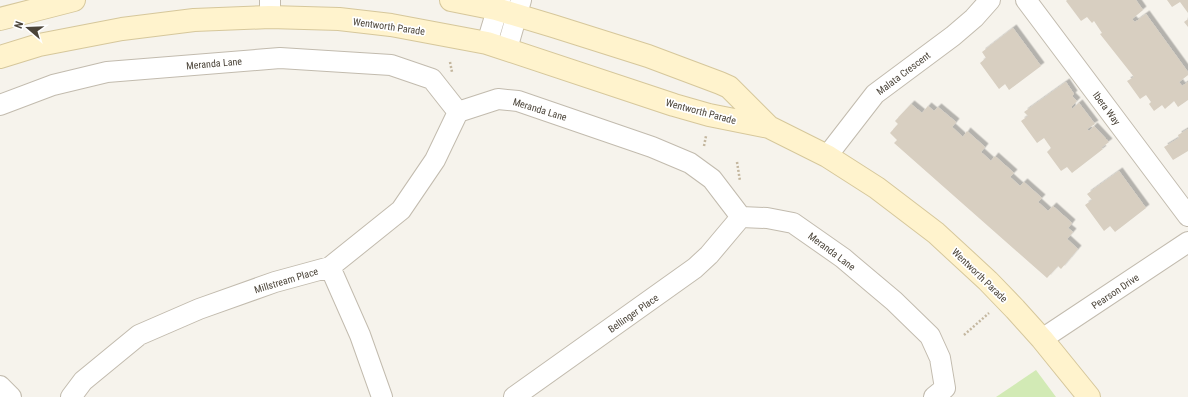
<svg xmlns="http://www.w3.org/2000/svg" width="1188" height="397" viewBox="0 0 1188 397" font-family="'Roboto Condensed',sans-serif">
  <defs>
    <filter id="shadow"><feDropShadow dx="3.5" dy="-3.5" stdDeviation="0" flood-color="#0004"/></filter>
  </defs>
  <rect width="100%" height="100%" fill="#f6f3ec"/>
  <!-- green -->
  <path fill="#d2eab5" d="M1036,370l20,27h-60z"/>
  <!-- building -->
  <path fill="#d8cfc1" filter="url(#shadow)" d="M1067,0h69l7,10 -11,9 3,3 11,-8 42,58v3l-9,7 3,4 6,-4v18l-10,7 -4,-6 -9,8 -3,-4 -8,6 -5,-7 2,-2 -5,-7 -6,4 -13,-18 7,-4 -34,-43 2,-1 -8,-12 -2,2 -5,-6 -6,4 -15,-20z
    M1167,0h21v13l-8,-11 -8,5z
    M1188,19v8l-4,-5z
    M1013,28l28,38 -32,24 -4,-6 -6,5 -19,-26 6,-5 -4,-6z
    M1066,82l8,12 -2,2 5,5 -5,5v3l7,-6 16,21 -8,5 2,2 5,-5 15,16 -8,6 2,1 -31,24 -5,-6 -6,4 -14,-19 4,-4 -7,-10 -7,5 -16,-22 7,-5 -4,-4z
    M911,104l11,9 6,-7 6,5 4,-4 18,15 -4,5 11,10 4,-6 18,16 -4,5 10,9 4,-5 19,17 -4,4 10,9 4,-4 18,16 -4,4 10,9 5,-5 19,17 -4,5 5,4 -6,7 11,10 -17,20 -3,-3 -11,12 -153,-135 3,-3 -7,-7 8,-9 -3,-3z
    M1188,129v22l-15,9 -9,-13 15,-9 -1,-3z
    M1119,171l27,37 -31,24 -5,-6 -6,5 -19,-26 7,-5 -5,-6z"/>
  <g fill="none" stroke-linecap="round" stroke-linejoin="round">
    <defs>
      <path id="street" d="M1026,0l162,216
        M270,17v-17
        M487,43l13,-43
        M507,49l14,-49
        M0,105l53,-20 54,-13 173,-14 111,7 41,14 26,33 40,-13 20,2 134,46 38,16 22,16 29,38 26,1 26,5 50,35 51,43 36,35 10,22 5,30 -11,9
        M827,156l48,-62 78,-58 21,-18 16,-18
        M330,267l30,68 22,62
        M1042,339l146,-97
        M0,386l11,11
        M71,397l12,-16 56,-46 60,-26 76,-27 55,-15 71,-57 34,-50 23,-48
        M514,397l181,-129 14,-13 32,-38"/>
      <path id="secondary" d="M451,0l45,9 57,17 95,30 72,27 9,4 40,40
        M0,19l74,-19
        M0,57l39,-12 83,-16 72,-9 76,-3 69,2 52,6 96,18 187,62 35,10 60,12 58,29 50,32 59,45 52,48 27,28 27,30 47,58"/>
    </defs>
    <!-- street casing -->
    <use href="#street" stroke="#c2bbae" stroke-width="22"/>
    <!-- secondary casing -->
    <use href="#secondary" stroke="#d6c79b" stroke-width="24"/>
    <!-- path -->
    <path stroke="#c4b79f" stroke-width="2.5" stroke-dasharray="2 2" stroke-linecap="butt" d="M450,62l2,10
      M704,146l2,-10
      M737,162l3,19
      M964,335l25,-22"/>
    <!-- street -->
    <use href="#street" stroke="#fff" stroke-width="20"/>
    <!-- secondary -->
    <use href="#secondary" stroke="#fff3cd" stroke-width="22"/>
  </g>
  <g text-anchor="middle" stroke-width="3.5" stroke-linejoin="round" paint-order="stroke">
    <!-- street labels -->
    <g font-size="10" fill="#4b4439" stroke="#fff">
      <text transform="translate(389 26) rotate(8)" y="4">Wentworth Parade</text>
      <text transform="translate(214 63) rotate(-5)" y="4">Meranda Lane</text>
      <text transform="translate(903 73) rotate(-37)" y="4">Malata Crescent</text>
      <text transform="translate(1107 108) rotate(53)" y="4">Ibera Way</text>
      <text transform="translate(540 109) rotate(17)" y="4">Meranda Lane</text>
      <text transform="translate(701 111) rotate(15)" y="4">Wentworth Parade</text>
      <text transform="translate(832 251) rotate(37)" y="4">Meranda Lane</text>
      <text transform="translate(980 275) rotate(44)" y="4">Wentworth Parade</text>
      <text transform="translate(286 280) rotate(-17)" y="4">Millstream Place</text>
      <text transform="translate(1115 291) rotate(-34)" y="4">Pearson Drive</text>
      <text transform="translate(633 313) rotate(-35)" y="4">Bellinger Place</text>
    </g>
  </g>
  <!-- north arrow -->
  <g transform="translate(28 28) rotate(289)" stroke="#ffffff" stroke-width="3" paint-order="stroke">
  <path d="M0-3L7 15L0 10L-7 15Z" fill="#4b4439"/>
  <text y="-6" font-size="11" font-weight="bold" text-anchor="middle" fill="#4b4439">N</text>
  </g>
</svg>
